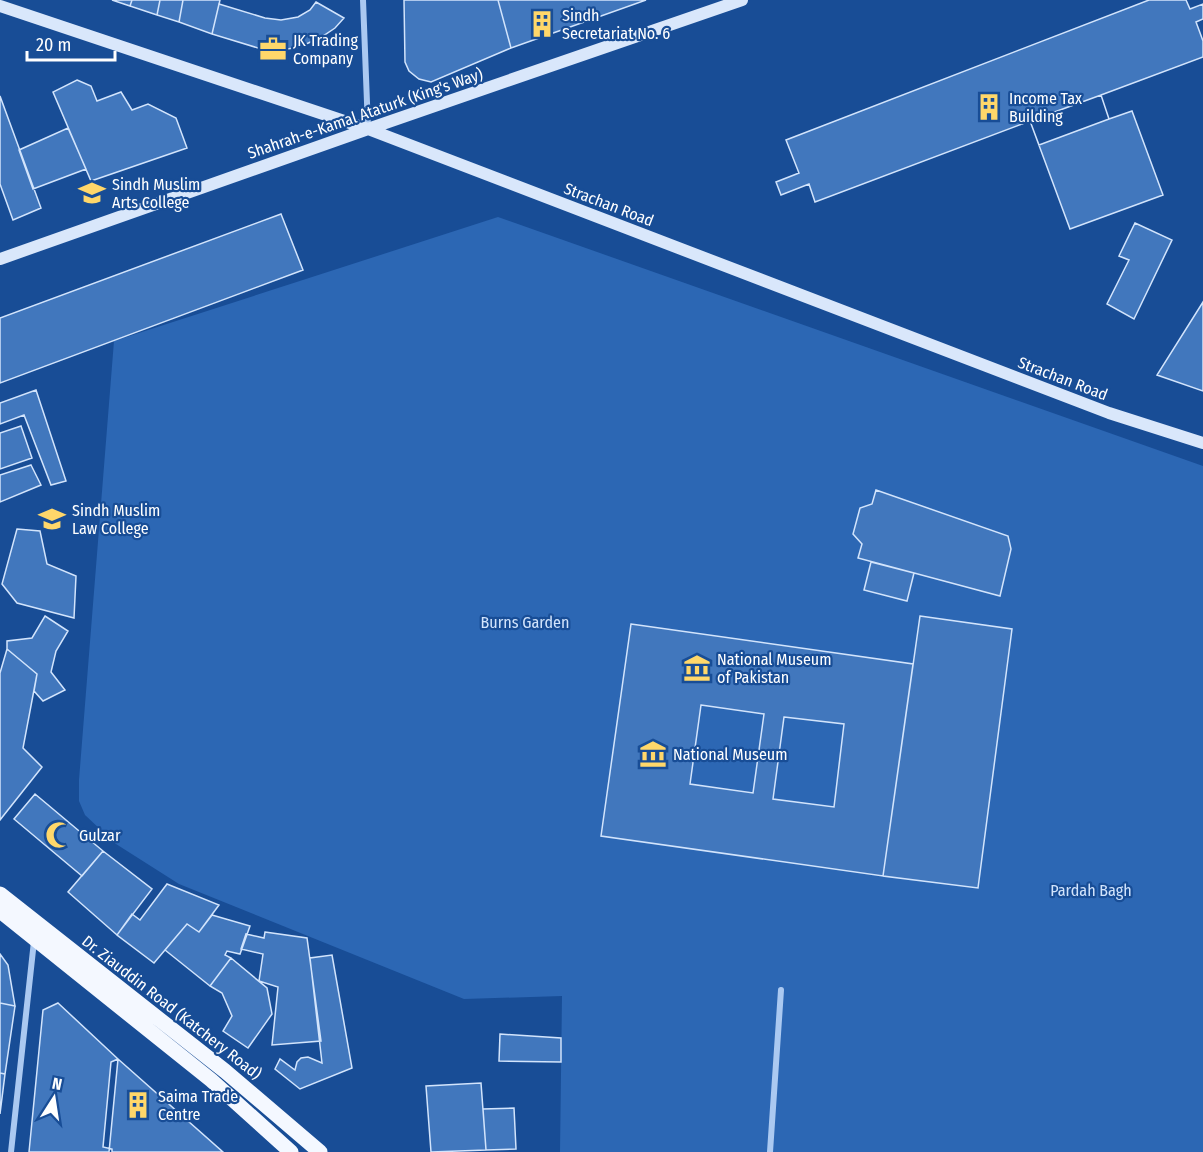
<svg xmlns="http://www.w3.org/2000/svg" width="1203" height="1152" viewBox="0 0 1203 1152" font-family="'Fira Sans Condensed',sans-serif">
  <rect width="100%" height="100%" fill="#184d96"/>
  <!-- green -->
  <path fill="#2c67b4" d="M498,217l705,249v686h-643l2,-156 -98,3 -285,-115 -63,-40 -31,-29 -6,-14v-21l35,-439z"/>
  <!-- building -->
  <path fill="#4177bd" stroke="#d2e4fc" stroke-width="1.5" fill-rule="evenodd" d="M112,0h20l-2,6z
    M132,0h28l-3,15 -27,-9z
    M160,0h23l-4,22 -22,-7z
    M183,0h37l-8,34 -33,-12z
    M404,0h94l13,48 -80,34 -12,-3 -10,-8 -4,-9z
    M498,0h148l-135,48z
    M1149,0h37l4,9 13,-5v15l-7,3 7,19v16l-102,38 8,24 -70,26 -9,-24 -215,81 -6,-18 -28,11 -5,-13 23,-9 -13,-33z
    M316,2l28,16 -9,10 -12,8 -23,11 -13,2 -29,-1 -46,-14 7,-30 46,14 16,2 17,-3 12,-7z
    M77,80l14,6 6,15 24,-9 11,18 16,-6 28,14 11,30 -96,33 -38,-89z
    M1101,95l8,24 23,-8 31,84 -93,34 -40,-108z
    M0,96l41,112 -28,12 -13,-36z
    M68,128l18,41 -53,20 -14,-39z
    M281,214l22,56 -303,113v-65z
    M1135,223l37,17 -38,79 -27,-15 22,-44 -10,-4z
    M1203,302v89l-46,-16z
    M36,390l30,91 -15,4 -27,-70 -24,9v-21z
    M21,426l11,32 -32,11v-36z
    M31,465l10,20 -41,17v-27z
    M876,490l132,46 3,13 -11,47 -142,-38 4,-14 -9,-10 7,-26 12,-4z
    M17,529l23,2 7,33 29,12 -2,42 -57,-15 -15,-19z
    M871,562l43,11 -7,28 -43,-11z
    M45,616l23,15 -12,20 -5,21 14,18 -22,11 -9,-10 3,-17 -30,-25v-8l25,-3z
    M920,616l92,13 -34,259 -95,-12z
    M631,624l282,40 -30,212 -282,-40zM701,705l63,9 -11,79 -63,-9zM784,717l60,7 -10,83 -61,-8z
    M7,649l30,25 -14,74 19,19 -42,53v-147z
    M35,794l68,57 -21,25 -68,-57z
    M103,851l49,38 -35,46 -49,-43z
    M167,884l52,21 -20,27 -12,-8 -33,39 -37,-28 15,-21 8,6z
    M212,915l38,11 -10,28 -13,-3 -2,4 6,3 -21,28 -45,-36 22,-26 12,8z
    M265,932l42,6 14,103 -49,4 6,-58 -19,-6 4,-27 -22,-5 5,-15 18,4z
    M0,954l8,11 7,41 -15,-3z
    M332,955l20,113 -52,21 -25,-20 5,-10 15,11 2,-8 4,-4 7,-1 14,6 -12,-105z
    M231,958l36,30 5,26 -24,34 -25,-17 9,-15 -10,-23 -12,-7z
    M0,1003l15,3 -10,68 -5,-1z
    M58,1003l60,56 -9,93h-80l14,-142z
    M500,1034l61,4v24l-62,-1z
    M118,1059l105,93h-111v-3l-9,-2 8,-85z
    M0,1073l5,1 -5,40z
    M481,1083l5,67 -55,2 -5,-66z
    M514,1108l2,41 -30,1 -3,-41z"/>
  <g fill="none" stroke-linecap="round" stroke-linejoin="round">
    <!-- street -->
    <path stroke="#abc9f1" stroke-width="6" d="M363,0l5,128
      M11,1152l23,-211
      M770,1152l11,-162"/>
    <!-- secondary -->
    <path stroke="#d9e7fb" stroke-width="12" d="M0,6l368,123 741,284 94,30
      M0,259l368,-130 374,-129"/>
    <!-- primary -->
    <path stroke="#f4f8ff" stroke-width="15" d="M0,894l225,177 95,81
      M0,911l211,169 80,72"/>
  </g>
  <!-- icons -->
  <defs>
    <symbol id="building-bare" viewBox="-9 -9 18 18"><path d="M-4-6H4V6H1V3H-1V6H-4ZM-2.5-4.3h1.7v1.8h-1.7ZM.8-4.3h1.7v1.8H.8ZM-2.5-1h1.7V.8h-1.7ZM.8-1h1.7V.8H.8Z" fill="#ffd76a" stroke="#184d96" stroke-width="2.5" paint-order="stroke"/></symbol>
    <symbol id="office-bare" viewBox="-9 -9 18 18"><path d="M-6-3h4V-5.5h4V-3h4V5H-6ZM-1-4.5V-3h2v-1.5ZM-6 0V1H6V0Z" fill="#ffd76a" stroke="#184d96" stroke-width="2.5" paint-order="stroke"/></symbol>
    <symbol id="university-bare" viewBox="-9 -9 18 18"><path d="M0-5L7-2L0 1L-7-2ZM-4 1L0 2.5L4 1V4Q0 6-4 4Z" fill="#ffd76a" stroke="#184d96" stroke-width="2.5" paint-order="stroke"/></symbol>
    <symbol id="museum-bare" viewBox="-9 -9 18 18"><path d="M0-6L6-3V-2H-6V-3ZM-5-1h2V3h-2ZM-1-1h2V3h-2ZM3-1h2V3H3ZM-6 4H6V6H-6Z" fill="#ffd76a" stroke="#184d96" stroke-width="2.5" paint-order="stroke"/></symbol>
    <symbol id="mosque-bare" viewBox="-9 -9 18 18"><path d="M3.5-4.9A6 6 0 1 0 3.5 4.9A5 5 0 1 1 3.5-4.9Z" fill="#ffd76a" stroke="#184d96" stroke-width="2.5" paint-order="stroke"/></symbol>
  </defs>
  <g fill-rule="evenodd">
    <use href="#building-bare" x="523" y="5" width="38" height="38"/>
    <use href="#office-bare" x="254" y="30" width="38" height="38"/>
    <use href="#building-bare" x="970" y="88" width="38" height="38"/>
    <use href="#university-bare" x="73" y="174" width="38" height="38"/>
    <use href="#university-bare" x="33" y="500" width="38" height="38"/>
    <use href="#museum-bare" x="678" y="649" width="38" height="38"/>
    <use href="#museum-bare" x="634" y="735" width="38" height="38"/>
    <use href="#mosque-bare" x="40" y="816" width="38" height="38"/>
    <use href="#building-bare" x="119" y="1086" width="38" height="38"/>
  </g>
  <g text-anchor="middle" stroke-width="4.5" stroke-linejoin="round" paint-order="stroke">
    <!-- poi labels -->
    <g font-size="16" fill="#fff" stroke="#184d96" text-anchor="start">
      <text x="562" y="21">Sindh<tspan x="562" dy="18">Secretariat No. 6</tspan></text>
      <text x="293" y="46">JK Trading<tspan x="293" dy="18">Company</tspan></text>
      <text x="1009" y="104">Income Tax<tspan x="1009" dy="18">Building</tspan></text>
      <text x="112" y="190">Sindh Muslim<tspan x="112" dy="18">Arts College</tspan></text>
      <text x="72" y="516">Sindh Muslim<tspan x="72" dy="18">Law College</tspan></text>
      <text x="717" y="665">National Museum<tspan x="717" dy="18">of Pakistan</tspan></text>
      <text x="673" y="760">National Museum</text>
      <text x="79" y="841">Gulzar</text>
      <text x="158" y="1102">Saima Trade<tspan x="158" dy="18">Centre</tspan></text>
    </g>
    <!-- street labels -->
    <g font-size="16" fill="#fff" stroke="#184d96">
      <text transform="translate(365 113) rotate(-19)" y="6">Shahrah-e-Kamal Ataturk (King's Way)</text>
      <text transform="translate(609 204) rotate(21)" y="6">Strachan Road</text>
      <text transform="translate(1063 378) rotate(21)" y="6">Strachan Road</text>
      <text transform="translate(172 1007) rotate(38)" y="6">Dr. Ziauddin Road (Katchery Road)</text>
    </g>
    <!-- park labels -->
    <g font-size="16" fill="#d2e4fc" stroke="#184d96">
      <text x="525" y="628">Burns Garden</text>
      <text x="1091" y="896">Pardah Bagh</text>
    </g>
  </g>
  <!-- north arrow -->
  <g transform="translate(54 1098) rotate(12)" stroke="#184d96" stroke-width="4.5" paint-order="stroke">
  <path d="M0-4.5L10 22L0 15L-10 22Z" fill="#ffffff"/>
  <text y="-9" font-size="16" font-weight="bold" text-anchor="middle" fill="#ffffff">N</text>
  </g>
  <!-- scale -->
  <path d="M27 51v9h88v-9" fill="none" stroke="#ffffff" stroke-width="3"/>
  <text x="36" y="51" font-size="18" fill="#ffffff" stroke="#184d96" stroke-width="4.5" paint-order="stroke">20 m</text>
</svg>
